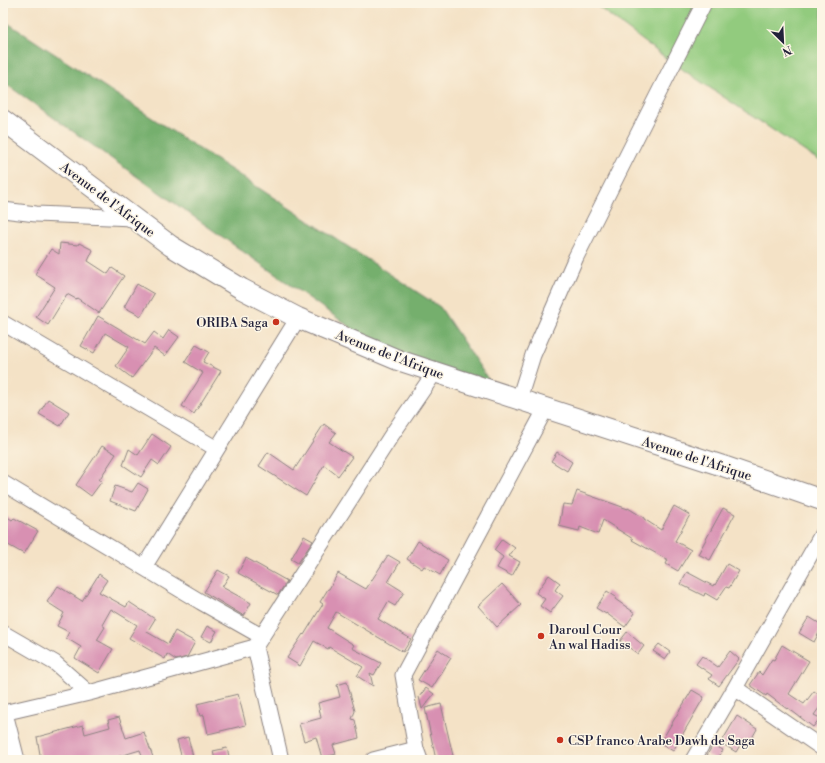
<svg xmlns="http://www.w3.org/2000/svg" width="825" height="763" viewBox="0 0 825 763" font-family="'Libre Bodoni',serif">
  <rect width="100%" height="100%" fill="#fcf5e5"/>
  <filter id="ink" filterUnits="userSpaceOnUse"><feTurbulence type="fractalNoise" baseFrequency=".025" numOctaves="2"/><feDisplacementMap in="SourceGraphic" scale="8" xChannelSelector="R" yChannelSelector="G"/><feConvolveMatrix kernelMatrix="1 2 1 2 8 2 1 2 1" color-interpolation-filters="sRGB"/></filter>
  <filter id="wash" filterUnits="userSpaceOnUse"><feTurbulence type="fractalNoise" baseFrequency=".012" numOctaves="4" result="noise"/><feDisplacementMap in="SourceGraphic" scale="16" xChannelSelector="R" yChannelSelector="G"/><feGaussianBlur stdDeviation="0.9" result="paint"/><feColorMatrix in="noise" values="0 0 0 0 0 0 0 0 0 0 0 0 0 0 0 0 0 1.4 0 .05"/><feComposite in="paint" operator="in"/></filter>
  <g filter="url(#wash)">
    <rect width="100%" height="100%" fill="#f4e2c6"/>
    <!-- green -->
    <path fill="#92cb7e" stroke="#5a765c" d="M593,3h229v159l-15,-9 -137,-92z"/>
    <!-- forest -->
    <path fill="#75af6d" stroke="#4c6854" d="M3,20l437,287 60,90 -126,-53 -371,-262z"/>
    <g id="blocks">
      <!-- building -->
      <path fill="#d890b2" d="M60,243l18,2 1,-2 14,7 -5,11 20,13 4,-6 12,8 -25,37 -22,-15 -1,1 -9,-5 -19,31 -12,-8 19,-30 -20,-13 16,-25 8,5z
        M137,284l17,10 -13,22 -17,-9z
        M98,316l47,28 9,-12 9,7 6,-9 10,7 -14,19 -11,-8 -22,30 -16,-12 13,-19 -24,-14 -11,20 -13,-7z
        M196,345l13,7 -6,10 18,9 -27,43 -12,-8 21,-33 -18,-11z
        M48,399l21,13 -9,14 -21,-12z
        M324,424l12,9 -7,9 23,15 -14,19 -14,-11 -18,31 -47,-30 9,-14 26,18z
        M152,434l19,13 -12,18 -7,-5 -11,17 -18,-12 6,-16 9,6z
        M102,446l14,8 -17,26 3,1 -11,15 -15,-11z
        M557,452l15,10 -5,9 -16,-10z
        M138,483l10,6 -12,22 -26,-10 5,-15 17,6z
        M577,491l51,18v-1l16,10v1l17,11 13,-24 16,9 -15,26 16,9 -13,21 -12,-7 2,-4 -36,-20 1,-1 -30,-19 -5,14 -18,-7 -1,4 -20,-5 4,-22 9,1z
        M723,508l12,6 -25,46 -12,-6z
        M3,514l9,6 2,-2 24,13 -14,23 -21,-12z
        M304,536l9,5 -15,22 -7,-4z
        M502,539l13,9 -6,8 11,6 -8,14 -15,-8 6,-11 -9,-7z
        M418,541l30,19 -8,15 -16,-9 -2,3 -15,-10z
        M388,555l12,7 -12,20 16,10 -9,14 -7,-4 -10,17 33,20 -8,13 -67,-40 -9,16 27,17 -2,3 29,15 -7,12 -4,-2 3,13 -16,-10 6,-9 -34,-20 -1,2 -14,-8 -14,25 -13,-8 16,-24 1,1 19,-31 -3,-2 8,-13h1l9,-16 28,16z
        M246,558l41,23 -9,14 -40,-22z
        M727,564l12,7 -10,17 -3,-1 -9,13 -12,-7 -1,3 -24,-12 7,-12 26,14 1,-2 1,1z
        M218,570l11,6 -7,11 29,16 -7,13 -40,-24z
        M99,574l8,6 -8,12 27,15 3,-5 26,17 -8,13 21,12 7,-13 20,11 -8,15 -11,3 -9,-6 -2,5 -36,-21 8,-13 -26,-16 -9,16 3,2 -8,13 16,9 -14,24 -24,-15 6,-11 -15,-9 3,-6 -12,-6 7,-13 -17,-11 11,-16 24,15z
        M549,575l11,8 -5,7 8,6 -13,17 -10,-7 5,-7 -9,-6z
        M502,584l19,21 -24,22 -19,-21z
        M607,591l9,6 -1,2 20,14 -10,14 -19,-14v1l-10,-6z
        M809,617l13,8v2l-8,15 -15,-9z
        M207,626l10,5 -6,11 -10,-5z
        M627,632l17,14 -6,8 -18,-13z
        M659,644l11,8 -5,7 -12,-8z
        M782,645l27,16 -20,33 15,10 10,-13 8,6v7l-8,11 6,3 -7,9 -25,-19 -1,1 -20,-15 -1,2 -16,-11 9,-13 3,3 10,-16 2,1z
        M438,649l13,9 -19,30 -14,-8z
        M730,651l9,8 -20,27 -10,-7 3,-4 -16,-11 6,-8 16,11z
        M347,682l8,29 -3,8 3,1 4,18 -26,7 3,9 -14,4 -6,-21 -12,4 -5,-17 22,-6 -3,-15 22,-6 -3,-12z
        M426,688l8,6 -12,15 -3,-12z
        M692,690l12,7 -31,54 -13,-8z
        M238,694l8,31 -38,9 -4,-19 -4,1 -3,-12z
        M441,704l13,56h-18l-11,-52z
        M737,716l20,13 -9,16 -6,-3 -6,10 -15,-9z
        M119,717l7,21 18,-6 10,28h-10l-4,-10 -33,10h-66l-4,-23 46,-12 2,9 25,-7 -2,-7z
        M188,737l5,20 -11,2 -5,-19z
        M713,745l10,5 -6,10 -10,-5z
        M227,748l3,12h-15l-2,-9z"/>
    </g>
  </g>
  <g filter="url(#ink)">
    <use href="#blocks" fill-opacity="0" stroke="#8b8280" stroke-width="1"/>
    <g fill="none" stroke-linecap="round" stroke-linejoin="round">
      <defs>
        <path id="minor" d="M3,210l33,4 97,4
          M3,323l214,126
          M519,399l14,-44 43,-98 128,-254
          M3,483l198,119 60,34
          M144,567l154,-249
          M3,633l52,30 34,30
          M255,647l26,113
          M735,688l87,60
          M3,713l86,-20 166,-46 136,-211 44,-64
          M5,713l12,47
          M373,760l43,-11
          M420,760l-4,-11 -13,-74 143,-267
          M693,760l42,-72 87,-154"/>
        <path id="major" d="M3,120l168,126 71,43 56,29 100,42 328,107 96,33"/>
      </defs>
      <!-- minor casing -->
      <use href="#minor" stroke="#8b8280" stroke-width="17"/>
      <!-- major casing -->
      <use href="#major" stroke="#8b8280" stroke-width="22"/>
      <!-- minor -->
      <use href="#minor" stroke="#fff" stroke-width="15"/>
      <!-- major -->
      <use href="#major" stroke="#fff" stroke-width="20"/>
    </g>
  </g>
  <!-- markers -->
  <g fill="#c8321e" stroke="#fcf5e5" stroke-width="1.5">
    <circle cx="276" cy="322" r="4"/>
    <circle cx="541" cy="636" r="4"/>
    <circle cx="560" cy="740" r="4"/>
  </g>
  <g text-anchor="middle" stroke-width="3" stroke-linejoin="round" paint-order="stroke">
    <!-- street labels -->
    <g font-size="13" fill="#22223b" stroke="#fcf5e5">
      <text transform="translate(108 199) rotate(37)" y="5">Avenue de l'Afrique</text>
      <text transform="translate(390 354) rotate(21)" y="5">Avenue de l'Afrique</text>
      <text transform="translate(697 458) rotate(18)" y="5">Avenue de l'Afrique</text>
    </g>
    <!-- poi labels -->
    <g font-size="13" fill="#22223b" stroke="#fcf5e5" text-anchor="start">
      <text x="268" y="327" text-anchor="end">ORIBA Saga</text>
      <text x="549" y="634">Daroul Cour<tspan x="549" dy="15">An wal Hadiss</tspan></text>
      <text x="568" y="745">CSP franco Arabe Dawh de Saga</text>
    </g>
  </g>
  <!-- margin -->
  <rect width="825" height="763" fill="none" stroke="#fcf5e5" stroke-width="16"/>
  <!-- north arrow -->
  <g transform="translate(783 42) rotate(156)" stroke="#fcf5e5" stroke-width="3" paint-order="stroke">
  <path d="M0-3L7 15L0 10L-7 15Z" fill="#22223b"/>
  <text y="-6" font-size="11" font-weight="bold" text-anchor="middle" fill="#22223b">N</text>
  </g>
</svg>
